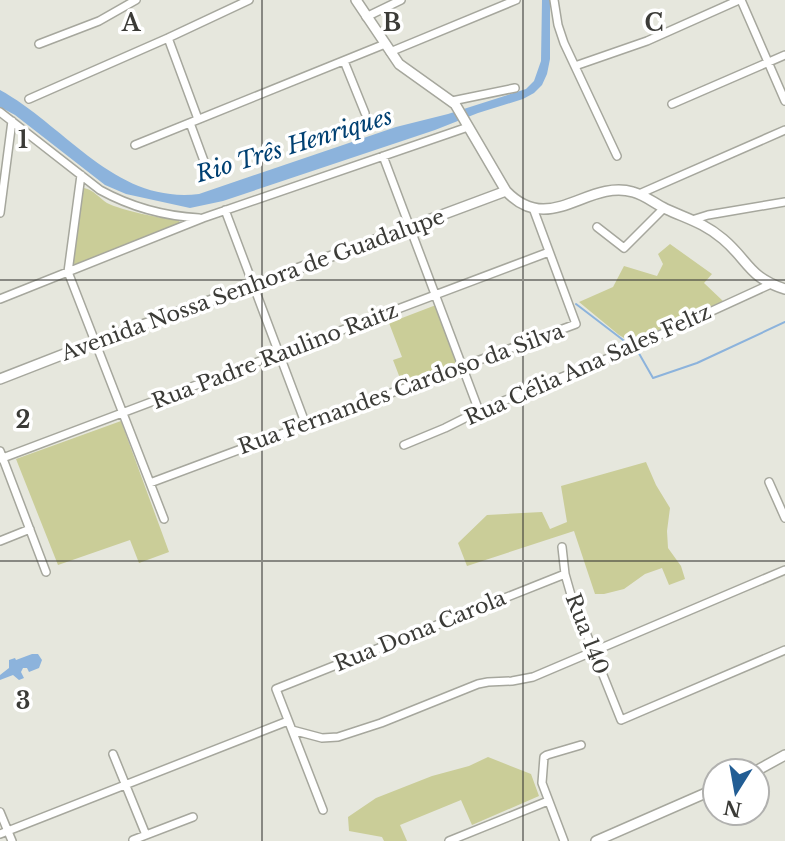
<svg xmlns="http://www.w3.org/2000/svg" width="785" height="841" viewBox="0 0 785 841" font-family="'Libre Baskerville',serif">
  <rect width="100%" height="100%" fill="#e6e7dd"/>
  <!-- green -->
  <path fill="#cacd98" d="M84,188c10,2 15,10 23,15 16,8 52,15 70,17l2,1 1,2 -107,43 9,-76z
    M670,244l42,30 -8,9 20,19 -93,40 -12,-7 -40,-33 34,-15 11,-21 33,10 6,-12 -5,-10z
    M436,305l22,60 -55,21 -10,-26 9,-3 -13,-34z
    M121,421l48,131 -30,11 -9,-23 -72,25 -42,-106z
    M646,462l10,23 14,23 -3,23 1,17 13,18 4,13 -16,6 -7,-17 -17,6 -21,15 -20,5h-9l-21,-63 -107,35 -9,-23 29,-28 55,-3 8,17 17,-7 -6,-36z
    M488,757l43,17 8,22 -67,29 -11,-25 -61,25 7,16h-23l-2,-4 -33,-6 -1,-14 28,-19 56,-22 37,-10z"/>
  <!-- water -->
  <path fill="#8cb3dc" d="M542,0h8v59l-3,15 -5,11 -8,8 -11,6 -45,14 -43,17 -212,71 -33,7 -64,-14 -21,-9 -90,-70 -15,-8v-17c67,37 115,114 199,104l197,-67 52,-13 78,-25 8,-8 7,-20z
    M32,654h6l4,6 -3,8 -10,4 -2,-4h-4l-2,4 3,6 -5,2 -6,-5 -13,5v-5l9,-7v-8l6,-2 1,2z"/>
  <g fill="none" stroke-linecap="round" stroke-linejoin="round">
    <!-- stream -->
    <path stroke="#8cb3dc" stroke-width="2" d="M576,304l51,39
      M637,350l16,28 44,-15 88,-41"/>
    <defs>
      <path id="minor" d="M554,0l4,25 6,18 53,113
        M741,0l44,101
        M366,17l35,-17
        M168,38l30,81
        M39,44l60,-23 37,-21
        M390,52l126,-52
        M344,61l21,52
        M575,66l72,-25 92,-41
        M29,99l139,-61 81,-38
        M452,101l63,-13
        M672,104l113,-49
        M0,112l100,78c31,17 63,26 99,28
        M190,123l14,38
        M135,145l250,-101
        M383,156l96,255
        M81,175l-13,97 96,247
        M639,194l146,-64
        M225,210l81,215
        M0,213l12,-92
        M692,220l16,-5 77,-13
        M597,227l27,21 40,-40
        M0,299l203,-81 265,-91
        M404,445l41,-17 34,-17 137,-56 155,-71
        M0,451l46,121
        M0,459l549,-207
        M769,482l16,36
        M150,483l426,-159 -43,-116
        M0,541l30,-12
        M562,547l3,27 6,21 50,125 164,-70
        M292,730l30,8 16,-1 43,-14 97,-39 10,-2 24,-1 21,-4 252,-107
        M113,754l33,81
        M323,810l-47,-121 289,-115
        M0,812l12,29
        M0,834l288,-113
        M133,840l60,-23
        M449,841l99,-40
        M564,841l-22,-58 2,-26 3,-2 34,-10"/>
      <path id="tertiary" d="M356,0l43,64 56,40 51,87c44,46 81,-12 127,1 12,3 22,12 33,17 22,10 38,14 57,30 26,22 25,38 62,50
        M0,379l95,-37 159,-57 252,-94
        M756,771l29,-16
        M596,841l119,-52"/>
    </defs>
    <!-- minor casing -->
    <use href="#minor" stroke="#a6a79d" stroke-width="10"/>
    <!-- tertiary casing -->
    <use href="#tertiary" stroke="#a6a79d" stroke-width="12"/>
    <!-- minor -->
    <use href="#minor" stroke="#fff" stroke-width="7"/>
    <!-- tertiary -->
    <use href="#tertiary" stroke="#fff" stroke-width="9"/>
  </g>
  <!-- grid -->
  <path fill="none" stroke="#3b3b37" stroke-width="2" stroke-opacity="0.55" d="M262,0v841M523,0v841M0,280h785M0,561h785"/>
  <g text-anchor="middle" stroke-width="7" stroke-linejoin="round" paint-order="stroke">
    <!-- street labels -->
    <g font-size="21" fill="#3b3b37" stroke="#fff">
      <text transform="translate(253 285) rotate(-20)" y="7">Avenida Nossa Senhora de Guadalupe</text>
      <text transform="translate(275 356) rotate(-21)" y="7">Rua Padre Raulino Raitz</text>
      <text transform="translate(588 365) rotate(-24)" y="7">Rua Célia Ana Sales Feltz</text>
      <text transform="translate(401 389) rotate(-20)" y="7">Rua Fernandes Cardoso da Silva</text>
      <text transform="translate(420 631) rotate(-22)" y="7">Rua Dona Carola</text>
      <text transform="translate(587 634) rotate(69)" y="7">Rua 140</text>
    </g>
    <!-- water labels -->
    <g font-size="23" font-style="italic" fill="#004072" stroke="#fff">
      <text transform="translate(294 145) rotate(-17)" y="8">Rio Três Henriques</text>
    </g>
  </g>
  <g font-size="23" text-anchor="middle" font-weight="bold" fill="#3b3b37" stroke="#fff" stroke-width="7" stroke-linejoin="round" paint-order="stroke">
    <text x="131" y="31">A</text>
    <text x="392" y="31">B</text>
    <text x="654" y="31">C</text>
    <text x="23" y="148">1</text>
    <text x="23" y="428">2</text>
    <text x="23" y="709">3</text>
  </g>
  <!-- north arrow -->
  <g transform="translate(736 792) rotate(191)"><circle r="33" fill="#ffffff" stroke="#b1b1af" stroke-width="2"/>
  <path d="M0-5L12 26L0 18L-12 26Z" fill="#225d94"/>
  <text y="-10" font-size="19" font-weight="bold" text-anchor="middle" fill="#3b3b37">N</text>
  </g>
</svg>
